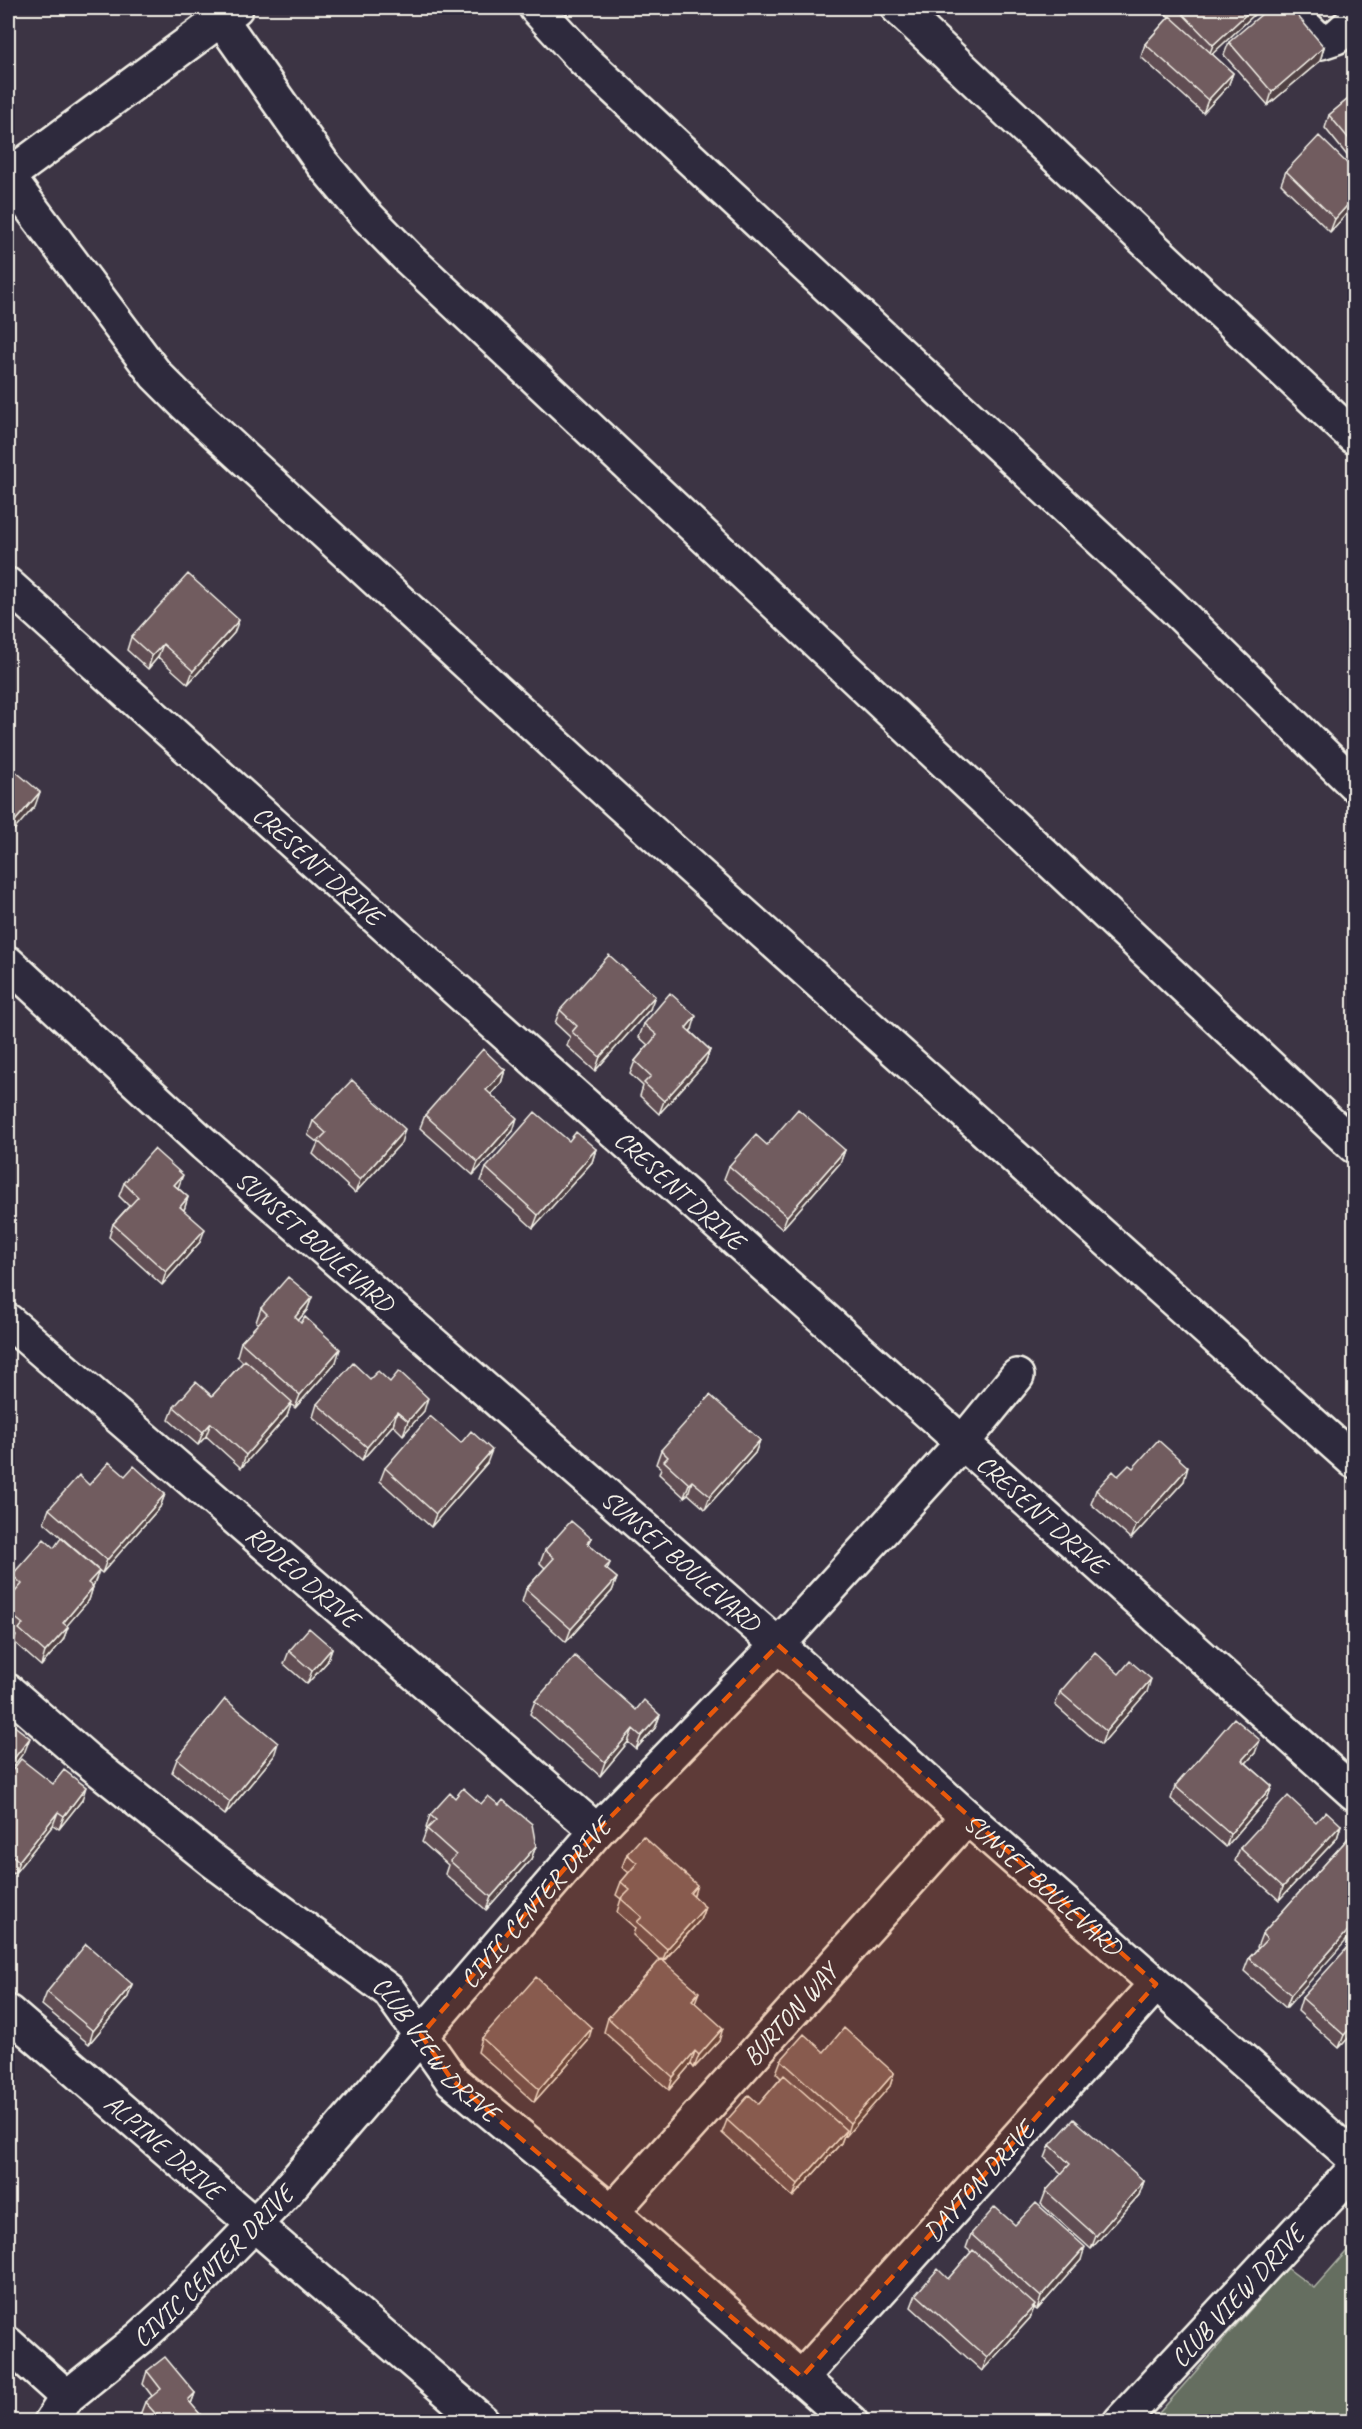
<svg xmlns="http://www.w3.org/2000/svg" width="1362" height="2429" viewBox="0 0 1362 2429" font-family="Caveat,sans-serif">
  <rect width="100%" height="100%" fill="#3c3444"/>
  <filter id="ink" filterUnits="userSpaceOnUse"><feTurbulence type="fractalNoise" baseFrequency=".0167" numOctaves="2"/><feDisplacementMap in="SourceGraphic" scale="12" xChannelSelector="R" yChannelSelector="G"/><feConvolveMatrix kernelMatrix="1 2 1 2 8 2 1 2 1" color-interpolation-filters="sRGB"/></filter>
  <g filter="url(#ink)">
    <!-- green -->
    <path fill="#656e61" stroke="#acb0a4" stroke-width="1.5" d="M1354,2243v178h-202l135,-153 27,20z"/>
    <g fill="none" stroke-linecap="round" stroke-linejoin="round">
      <defs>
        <g id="street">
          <path d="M213,8l109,155 42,50 45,46 945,887"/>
          <path d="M536,8l46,50 587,545 185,181"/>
          <path d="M898,8l456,429"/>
          <path d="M1286,8l35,34 15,-5 18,-16"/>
          <path d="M8,176l228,-168"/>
          <path d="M8,177l148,198 29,29 433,398 736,659"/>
          <path id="s1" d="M8,585l443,400 903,808"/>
          <path id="s2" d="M8,963l196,181 574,501 189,172 387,341"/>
          <path id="s3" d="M8,1321l589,510"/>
          <path id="s4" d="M8,1691l78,68 126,101 177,131 63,89 160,132 239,210"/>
          <path id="s5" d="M8,2012l475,410"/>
          <path id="s6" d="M612,2212l355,-395"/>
          <path d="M8,2344l59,53"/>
          <path id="s7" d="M802,2377l354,-393"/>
          <path id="s8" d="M51,2422l16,-25 74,-60 36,-33 107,-110 313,-363 181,-186 185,-203 54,-66"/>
          <path id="s9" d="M1120,2422l234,-252"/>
        </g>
      </defs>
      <!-- street casing -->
      <use href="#street" stroke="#f4f1e8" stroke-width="38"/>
      <!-- street -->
      <use href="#street" stroke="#2f2a3d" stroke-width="33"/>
    </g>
    <!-- wall -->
    <path fill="#614e52" stroke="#f4f1e8" stroke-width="1.5" d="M1160,8h99l-1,3 -46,43 21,19 -5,13 -25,27 -62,-56 4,-13 24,-27z
      M1229,42l95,5 -4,14 -52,44 -44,-50z
      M1354,94v70l-29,-36 4,-13z
      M1354,170v36l-24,26 -49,-48 5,-13z
      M234,633l-46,51 -30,-27 -10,12 -21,-19 4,-13z
      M650,1009l-55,62 -28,-25 3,-9 -15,-14 5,-13z
      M644,1024l48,5 -2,2 20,19 -5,13 -46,51 -19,-18 3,-10 -13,-12 5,-13 13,-16 -9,-8z
      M505,1070l-4,13 -11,11 23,37 -40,44 -53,-47 5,-13z
      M313,1121l88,22 -46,50 -42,-39 5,-11 -10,-8z
      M569,1141l27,8 -4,13 -59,66 -52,-47 5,-13z
      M767,1145l78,5 -5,13 -58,66 -58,-50 5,-13z
      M124,1183l54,5 10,9 -4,13 16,32 -38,43 -53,-48 4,-13 16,-18 -10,-10z
      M312,1297l-5,13 -9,11 38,41 -41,46 -4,-4 -4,12 -46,52 -35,-32 -8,9 -29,-25 5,-13 38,-11 31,-34 -6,-6 4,-14 17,-18 -2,-2 5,-14z
      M370,1379l54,32 -21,24 -10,-10 -31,35 -49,-43 4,-13z
      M760,1440l-5,13 -50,56 -17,-15 -4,3 -25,-23 2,-6 -5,-4 5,-14z
      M461,1443l26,20 -56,64 -51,-46 5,-13z
      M1133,1468l51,13 -53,58 -40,-35 5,-14 22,-14z
      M125,1476l40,18 -5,13 -58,66 -58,-51 5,-13 40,-24z
      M591,1538l-3,6 22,19 -3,7 10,8 -5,13 -46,51 -44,-40 4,-13 19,-21 -5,-5 5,-13z
      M12,1575l82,9 -1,2v1l-4,13 -23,26 2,1 -5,13 -22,26 -27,-24 2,-6 -8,-7v-29l5,-6 -5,-5z
      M332,1648l-5,14 -20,22 -23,-20 5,-13z
      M1119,1674l28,18 -46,53 -46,-40 5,-13z
      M535,1701l101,9 24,5 -5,13 -19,21 -8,-7 -28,34 -70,-62z
      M1255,1753l-9,10 26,23 -5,13 -41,48 -55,-48 4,-13z
      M274,1756l-49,59 -53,-43 5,-13z
      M8,1776l45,8 29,16 -23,29 -6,-4 -39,49 -6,-5z
      M455,1798l26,6 55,42 -5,13 -45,51 -41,-36 3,-9 -26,-23 5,-13 -1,-1 4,-13z
      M1341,1825l-4,13 -58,62 -44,-39 5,-13z
      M1352,1834l-66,174 -42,-37 5,-13 9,-10 -1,-1 5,-13z
      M627,1854l66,43 12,10 -5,13 -36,41 31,42 24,38 -25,27 -3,-4 -22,26 -65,-58 4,-14 52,-58 -27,-25 2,-7 -18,-16 4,-13 -5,-4 5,-13 8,-9 -7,-6z
      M1354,1953v35l-1,2 1,1v41l-15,16 -41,-37 4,-13z
      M132,1984l-4,13 -39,47 -47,-39 5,-13z
      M482,2038l106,3 -54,61 -56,-50z
      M824,2052l70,21 -4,13 -44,50 -2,-1 -3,8 -48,54 -71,-64 5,-13 32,-16 22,-26 -5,-5 5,-13z
      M1050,2145l94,36 -5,14 -48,54 -50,-45 5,-13 16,-17 -17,-16z
      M1015,2225l66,35 -44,50 -3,-2 -4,10 -48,53 -71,-64 5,-13 32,-15 23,-27 -5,-4 5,-14z
      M147,2371l48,22 -4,11 15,17h-60l-6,-6 5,-13 7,-6 -9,-12z"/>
    <!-- shaded-wall -->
    <path fill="#4f4042" stroke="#f4f1e8" stroke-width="1.5" d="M1253,8h6l-1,3 -50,47 5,-13z
      M1324,47l-4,14 -52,44 4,-13z
      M1233,73l-5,13 -25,27 5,-13z
      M1354,198v8l-24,26 5,-13z
      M239,620l-5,13 -46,51 5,-13z
      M163,644l-5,13 -10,12 4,-13z
      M40,792l-5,14 -27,31v-8z
      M655,996l-5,13 -55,62 5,-14z
      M696,1016l-4,13 -11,12 5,-13z
      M710,1050l-5,13 -46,51 5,-13z
      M505,1070l-4,13 -19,21 4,-14z
      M517,1118l-4,13 -40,44 5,-13z
      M405,1129l-4,14 -46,50 5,-13z
      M596,1149l-4,13 -59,66 5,-13z
      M845,1150l-5,13 -58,66 5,-13z
      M183,1175l-5,13 -4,-3z
      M188,1197l-4,13 -4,-3z
      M205,1229l-5,13 -38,43 4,-13z
      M312,1297l-5,13 -17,20 5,-13z
      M340,1349l-4,13 -41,46 5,-13z
      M428,1398l-4,13 -21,24 5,-14z
      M292,1402l-5,14 -46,52 5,-13z
      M397,1412l-4,13 -31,35 5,-13z
      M211,1423l-5,13 -8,9 5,-13z
      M760,1440l-5,13 -50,56 5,-13z
      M492,1450l-5,13 -56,64 5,-13z
      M1188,1467l-4,14 -53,58 5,-13z
      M692,1481l-4,13 -4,3 5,-13z
      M165,1494l-5,13 -58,66 5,-13z
      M99,1571l-5,13 -10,12 4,-13z
      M617,1578l-5,13 -46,51 5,-13z
      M93,1587l-4,13 -31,36 5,-13z
      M68,1627l-5,13 -22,26 4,-14z
      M332,1648l-5,14 -20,22 5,-13z
      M1151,1679l-4,13 -46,53 5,-14z
      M660,1715l-5,13 -19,21 5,-13z
      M633,1729l-5,13 -28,34 5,-14z
      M30,1738l-5,13 -17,22v-7z
      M1260,1740l-5,13 -18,20 5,-13z
      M278,1743l-4,13 -49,59 5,-13z
      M1272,1786l-5,13 -41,48 4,-13z
      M86,1787l-4,13 -23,29 5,-13z
      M58,1812l-5,13 -39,49 5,-13z
      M1341,1825l-4,13 -58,62 4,-13z
      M536,1846l-5,13 -45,51 5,-13z
      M697,1885l-4,13 -3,-5z
      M705,1907l-5,13 -38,42 5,-13z
      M1354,1924v8l-68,76 5,-13z
      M1354,1981v7l-9,11 4,-13z
      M132,1984l-4,13 -39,47 4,-13z
      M699,1992l-5,13 -2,-5z
      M1354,2024v8l-15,16 5,-13z
      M592,2028l-4,13 -54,61 5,-13z
      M723,2028l-4,13 -25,27 5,-13z
      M695,2051l-4,13 -22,26 4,-13z
      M894,2073l-4,13 -44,50 4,-13z
      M846,2130l-5,13 -48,54 5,-13z
      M1144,2181l-5,14 -48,54 5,-13z
      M1085,2247l-4,13 -44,50 4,-13z
      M1035,2305l-5,13 -48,53 5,-13z
      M195,2393l-5,13 -2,-6z"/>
    <!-- building -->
    <path fill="#715b5f" stroke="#f4f1e8" stroke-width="1.5" d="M1177,8h76l-40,37z
      M1269,8h22l33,39 -52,45 -43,-50z
      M1170,16l63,57 -25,27 -63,-56z
      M1354,94v51l-25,-30z
      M1319,136l35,34v28l-19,21 -49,-48z
      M188,574l51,46 -46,51 -30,-27 -11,12 -21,-19z
      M8,765l32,27 -32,37z
      M609,955l46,41 -55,61 -28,-25 5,-6 -17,-16z
      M670,993l26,23 -10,12 24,22 -46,51 -20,-18 7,-7 -16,-15 22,-26 -13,-11z
      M483,1049l22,21 -19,20 31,28 -39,44 -53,-47z
      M352,1080l53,49 -45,51 -42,-39 8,-8 -13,-12z
      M798,1109l47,41 -58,66 -58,-50 27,-31 11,10z
      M535,1112l34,29 7,-9 20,17 -58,66 -52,-47z
      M154,1149l29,26 -9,10 14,12 -8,10 25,22 -39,43 -53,-48 25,-27 -14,-14z
      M288,1277l24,20 -17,20 6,6 4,-6 35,32 -40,46 -59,-53 26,-28 -6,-6z
      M245,1360l47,42 -46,53 -35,-32 -8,9 -29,-25 22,-25 16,14z
      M353,1363l17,16 8,-8 12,11 9,-11 29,27 -20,23 -11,-9 -30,35 -50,-43z
      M710,1395l50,45 -50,56 -18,-15 -3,3 -25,-23 4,-4 -7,-7z
      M430,1416l31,27 10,-12 21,19 -56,64 -51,-46z
      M1158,1440l30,27 -52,59 -40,-36 17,-19 5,5 11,-11 4,3z
      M109,1462l16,14 9,-10 31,28 -58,66 -58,-51 30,-34 10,10z
      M571,1521l20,17 -4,5 23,20 -5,5 12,10 -46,51 -45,-40 28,-31 -9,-8z
      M61,1538l38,33 -11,12 5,4 -30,36 5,4 -23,25 -26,-23 4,-5 -15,-12v-12l14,-16 -10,-9 32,-36 10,9z
      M309,1628l23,20 -20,23 -23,-20z
      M1095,1652l24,22 11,-13 21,18 -45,52 -46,-39z
      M575,1656l61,54 8,-10 16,15 -19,21 -8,-7 -28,33 -70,-61z
      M225,1699l53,44 -48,59 -53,-43z
      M1234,1718l26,22 -18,20 30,26 -42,48 -55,-48z
      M8,1721l22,17 -22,28z
      M21,1759l32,25 11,-14 22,17 -22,29 -6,-4 -39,49 -11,-9v-76z
      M463,1788l18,16 7,-8 11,9 4,-5 29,24 4,22 -45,51 -41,-36 6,-6 -29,-26 9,-9 -6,-5 20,-22 5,5z
      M1288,1796l28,26 10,-11 15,14 -58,62 -43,-39z
      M1352,1834l2,3v87l-63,71 -42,-37 18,-19 -5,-5z
      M643,1836l54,49 -7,8 15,14 -38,42 -30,-27 5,-5 -21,-18 9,-9 -9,-8 16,-19 -10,-9z
      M86,1944l46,40 -39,47 -46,-39z
      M1348,1947l6,6v28l-5,5 5,5v33l-10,11 -42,-37z
      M661,1959l38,33 -7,8 31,28 -24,27 -4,-4 -22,26 -65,-59z
      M536,1977l56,51 -53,61 -57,-51z
      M844,2028l50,45 -44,50 -69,-63 23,-26 20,18z
      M784,2075l62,55 -48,54 -71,-64 22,-25 10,9z
      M1074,2119l70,62 -48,55 -50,-45 24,-27 -20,-19z
      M1036,2203l49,44 -44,50 -70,-63 24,-27 20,18z
      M973,2250l62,55 -48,53 -71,-64 22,-25 10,10z
      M165,2357l30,36 -7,7 18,21h-44l-17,-19 16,-13 -14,-18z"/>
  </g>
  <!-- marked area -->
  <path fill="#e8590c" fill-opacity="0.2" stroke="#e8590c" stroke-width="4.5" stroke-dasharray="12 8" stroke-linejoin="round" d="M778,1645l378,339 -354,393 -350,-297 -31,-45 176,-204z"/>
  <g text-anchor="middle" stroke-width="4.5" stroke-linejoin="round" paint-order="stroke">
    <!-- street labels -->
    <g font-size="26" fill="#f4f1e8" stroke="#2f2a3d">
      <text dy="9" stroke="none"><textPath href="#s1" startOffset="418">CRESENT DRIVE</textPath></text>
      <text dy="9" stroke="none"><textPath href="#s1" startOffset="904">CRESENT DRIVE</textPath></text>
      <text dy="9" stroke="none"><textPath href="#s2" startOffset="414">SUNSET BOULEVARD</textPath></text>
      <text dy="9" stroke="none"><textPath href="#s1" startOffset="1390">CRESENT DRIVE</textPath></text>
      <text dy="9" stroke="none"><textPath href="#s2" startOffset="900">SUNSET BOULEVARD</textPath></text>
      <text dy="9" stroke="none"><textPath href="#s3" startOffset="390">RODEO DRIVE</textPath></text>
      <text dy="9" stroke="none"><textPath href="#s2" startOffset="1386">SUNSET BOULEVARD</textPath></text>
      <text dy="9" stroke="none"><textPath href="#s8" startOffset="712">CIVIC CENTER DRIVE</textPath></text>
      <text dy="9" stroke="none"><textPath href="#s6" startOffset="266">BURTON WAY</textPath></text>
      <text dy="9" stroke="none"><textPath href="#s4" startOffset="560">CLUB VIEW DRIVE</textPath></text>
      <text dy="9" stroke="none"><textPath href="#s5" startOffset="206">ALPINE DRIVE</textPath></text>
      <text dy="9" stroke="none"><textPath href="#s7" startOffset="264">DAYTON DRIVE</textPath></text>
      <text dy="9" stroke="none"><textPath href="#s8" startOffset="226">CIVIC CENTER DRIVE</textPath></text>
      <text dy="9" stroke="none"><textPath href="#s9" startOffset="172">CLUB VIEW DRIVE</textPath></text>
    </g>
  </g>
  <!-- margin -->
  <rect width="1362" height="2429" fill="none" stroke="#2f2a3d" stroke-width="30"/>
  <rect x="15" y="15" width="1332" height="2399" fill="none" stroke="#f4f1e8" stroke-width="2" filter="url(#ink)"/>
</svg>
